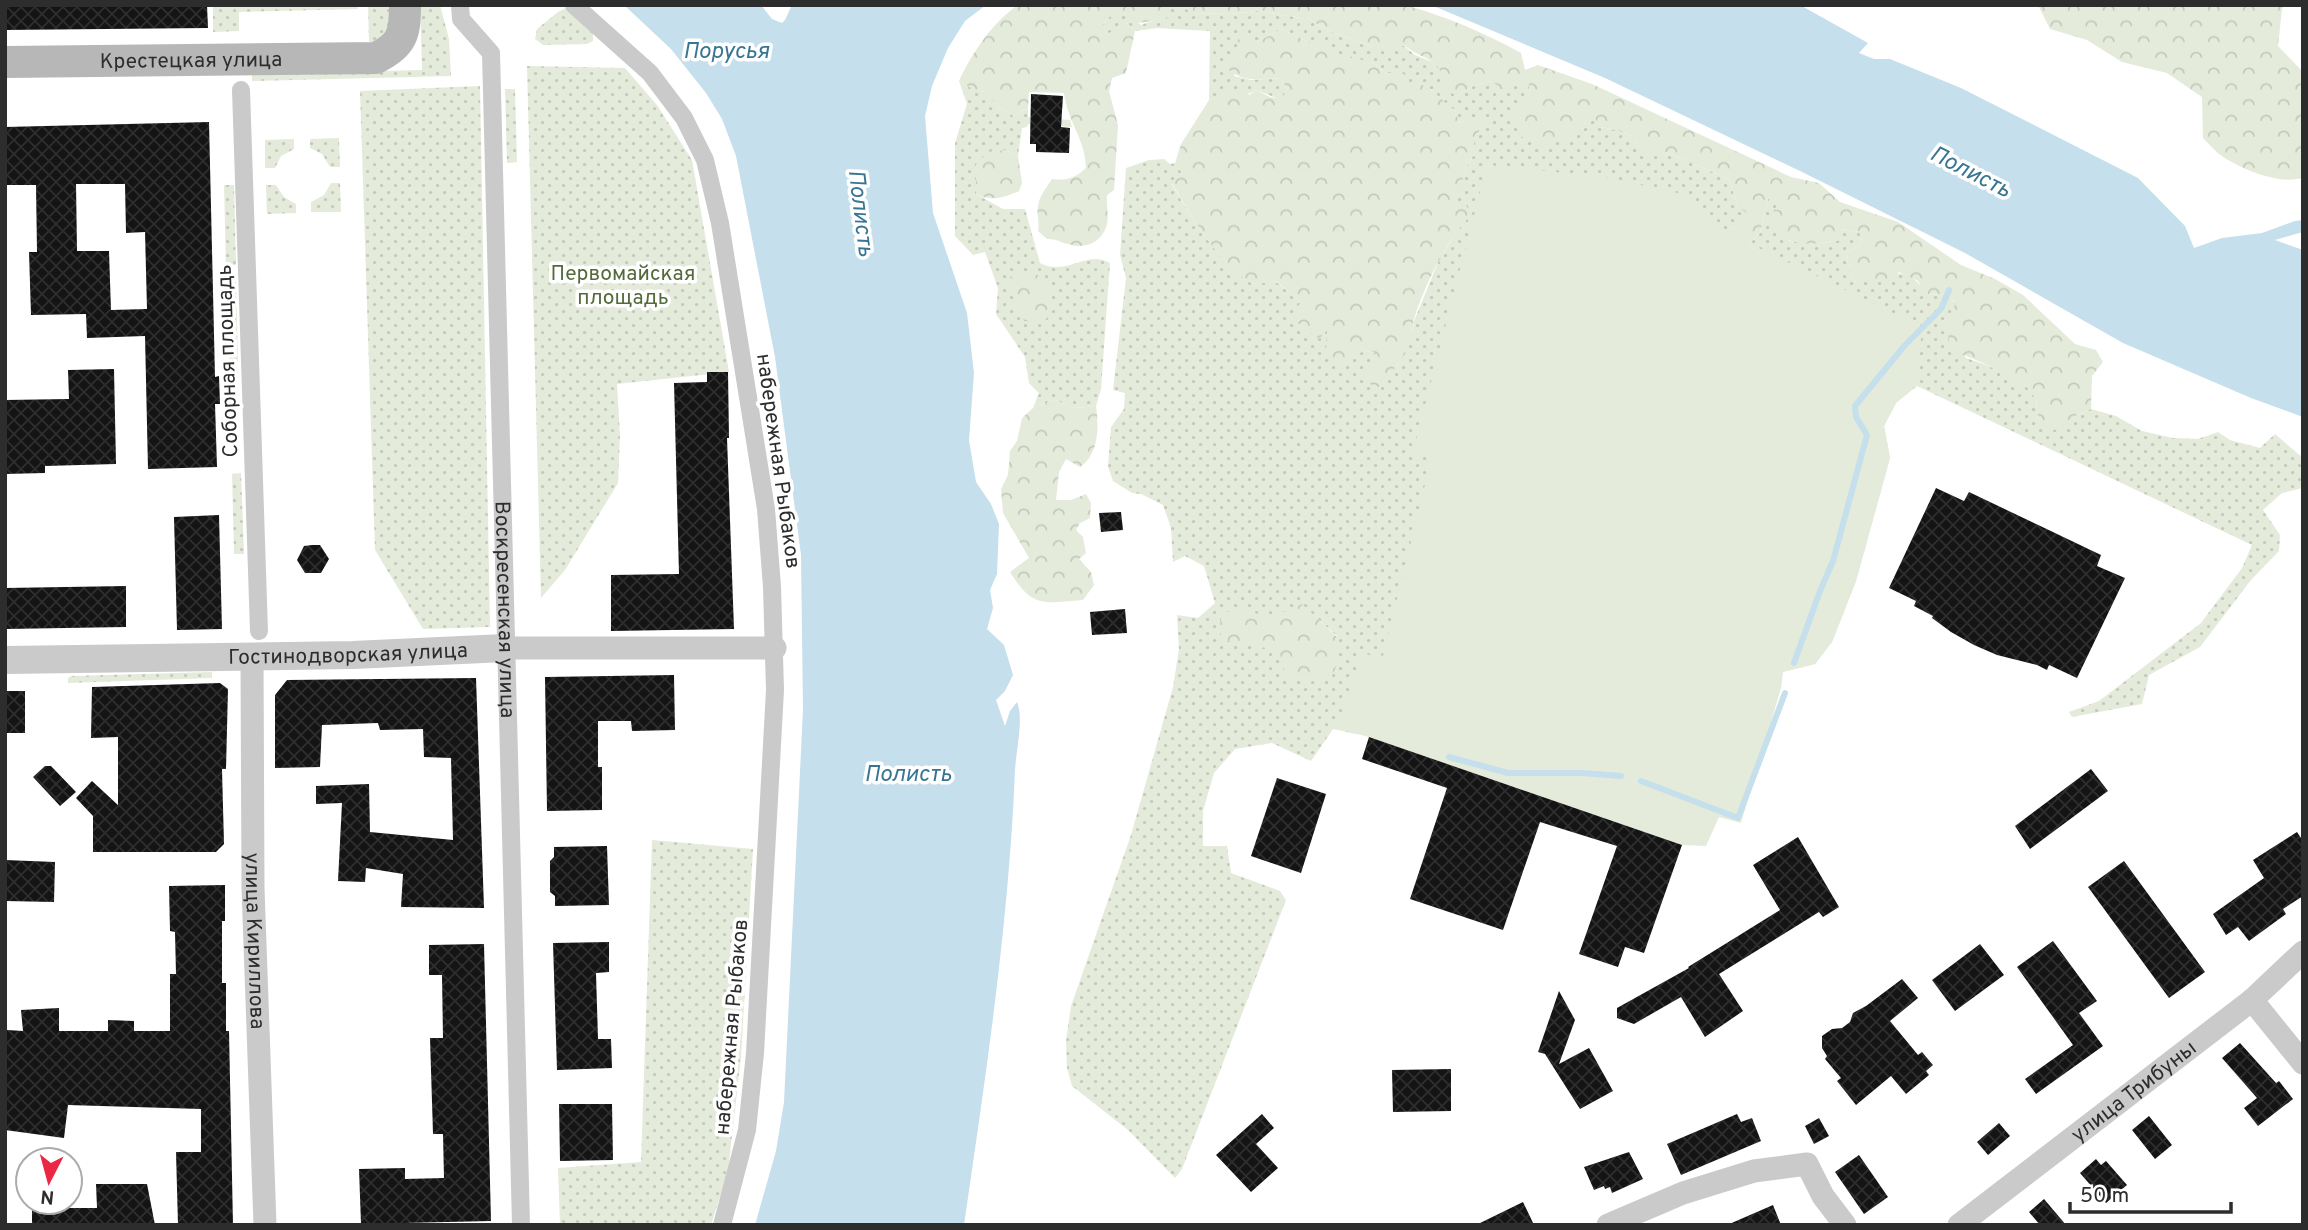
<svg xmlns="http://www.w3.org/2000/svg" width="2308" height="1230" viewBox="0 0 2308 1230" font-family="Overpass,sans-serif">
  <defs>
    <pattern id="green-dots" width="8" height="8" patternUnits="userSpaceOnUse" patternTransform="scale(1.75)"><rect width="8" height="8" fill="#e4ebda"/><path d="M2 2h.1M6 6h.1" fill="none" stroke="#c4cabb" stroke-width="1.8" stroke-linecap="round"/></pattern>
    <pattern id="forest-crowns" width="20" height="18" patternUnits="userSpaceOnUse" patternTransform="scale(1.75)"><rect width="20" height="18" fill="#e4ebda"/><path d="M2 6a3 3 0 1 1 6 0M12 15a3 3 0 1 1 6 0" fill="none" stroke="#c4cabb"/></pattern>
    <pattern id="building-cross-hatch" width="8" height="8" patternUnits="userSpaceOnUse" patternTransform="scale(1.75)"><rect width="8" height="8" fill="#141414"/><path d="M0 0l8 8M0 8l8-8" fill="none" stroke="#2e2e2e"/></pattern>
  </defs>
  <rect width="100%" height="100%" fill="#fff"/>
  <!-- green -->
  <path fill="url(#green-dots)" fill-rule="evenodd" d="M213,5h145v4l-119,3v19l-26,1z
    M368,5h23l-1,25 -15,12h-6z
    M420,5h20l9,34 2,37 -199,5v-7l170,-4z
    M1164,5h16l13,8 37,1 28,-3 51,8 18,11 46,17 30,-2 12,10 23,9 19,32 18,-11 16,-4 13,8 24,-7 2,10 -18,24 70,14 8,-21 10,18 16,3 17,6 6,10 27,6 63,27 9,28 13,8 -22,16 17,16 14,-14 8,-34h8l8,6 -4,5 -5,-1 14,32 33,2 18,-3 1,-11 19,3 2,11 -14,10 -1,7 8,22c30,-7 53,-20 71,12l19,1 12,9 -11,18 20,36c18,6 32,9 44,25h14l12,16 2,21 35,-3 18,-8 25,7 26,15 31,7 25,1 20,-7 12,8 30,8 15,-14 28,24v30l-21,5 -19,17 17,25 -1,16 -28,29 -51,67 -51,28 -7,29 -70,13 -3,-5 30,-11 102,-78 41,-55 10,-23 -335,-159 -21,17 -12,23 6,32 -34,123 -24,61 -17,22 -33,8 -386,-52 -40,114 -23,-5 -22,32 -39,-18 -37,6 -21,24 -11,38v35h24l4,27 49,18 6,9 -104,269 -7,9 -47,-48 -56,-44 -5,-18 -1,-27 5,-35 60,-171 42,-148 6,-38 -2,-34 21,3 17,-15 -11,-37 -19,-10 -12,6 -2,-34 -8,-23 -22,-11 -9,-1 -19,-12 -5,-14 3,-40 13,-18 1,-16 -12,-3 13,-112 -6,-23 6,-87 23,-8 15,-1 6,5 5,-1 8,11 -11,10c14,25 54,90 81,99 6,1 16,-1 22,-2l27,21 25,27 36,22 14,1 20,14 14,-26 3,-19 25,-61 18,-29 11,-13 -12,-18 10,-33 8,-13v-16l11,-15 -10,-4 -17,4 -3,-13 -12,-7 -11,-13 -22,-6 -24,-11 -13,-10 -44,-8 -21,-13 -27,-13 -24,13 -12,-10 -7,17 -4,27 17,4 30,-2 6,11 -5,11 -26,-10c-13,9 -31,4 -47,10l1,-69 -53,-3 -22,3 -8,-8 -20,12 -4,-11 11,-12 9,-1 18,14 14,-5 11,-9zM1302,605l35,31v29l-64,-17 -13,-1 -24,-38 36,9z
    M566,8l27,25v8l-6,3 -44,1 -8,-6 2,-10 21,-17z
    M527,66l98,2 32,37 35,55 37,212 -112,12 3,52 -2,47 -53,87 -24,28z
    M959,81l14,8 12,3 14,16 15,8 14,-8v9l42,3 2,7 -44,-3 -1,3 -5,1 -4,28 -13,-6 -29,44 27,15h22l15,54c27,14 48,-14 70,0l-9,126 -5,17 -20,2 -22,-8 -21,8 6,-15 -10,-10 -4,-26 -29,-43 2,-26 -13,-36 -12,3 -18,-19v-93l12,-39z
    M480,86l10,541 -67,2 -48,-79 -15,-459z
    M505,89h10l2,73 -10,1z
    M339,138l1,29h-10l-8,-13 -12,-6v-9z
    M294,139v10l-13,7 -6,12h-10v-28z
    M331,183h9l1,29h-30v-10l13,-7z
    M224,185h10l2,80 -10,1z
    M266,185h10l8,12 12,7v9l-29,1z
    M226,281h10l2,81h-9z
    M241,473l3,81h-10l-2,-80z
    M212,672v6l-144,5v-5l3,-2z
    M652,840l101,9 -12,208 -13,114 -17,54h-151l-2,-57 83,-6z"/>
  <!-- forest -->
  <path fill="url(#forest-crowns)" d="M1018,5h146l4,11 -6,6c-13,-4 -17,4 -33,-1l-6,-9h-9l-11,12 4,10 20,-11 8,8 -9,42 -14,5 -3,13 9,34 -4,65 -7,5c-1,9 2,20 0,29 -4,18 -22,26 -39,20 -9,-2 -11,-5 -21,-5l-9,-8c2,-9 -2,-17 0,-25 1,-10 9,-19 14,-27 15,2 23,-1 34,-11 0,-27 -19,-48 -22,-75l-35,-1 -1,16 -14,8 -15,-8 -14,-16 -12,-3 -14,-8c13,-28 33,-58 59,-76z
    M1180,5h224c39,10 81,28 117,48l4,17 13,-5 54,19 199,93 28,6 21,19 58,20 63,43 34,14 28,16 52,49 21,6 7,12 -11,14 -1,33 -18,8 -19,14 -16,-11 -2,-21 -12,-16h-14c-16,-21 -38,-21 -60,-36l-4,-25 10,-19 -11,-8 -20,-1 -7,-13 -19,-9 -11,8 -33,2 -8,-22 1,-7 14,-10 -2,-11 -18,-3 -1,11c-24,4 -54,9 -69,-13l2,-18 6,1 3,-5 -7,-6h-8l-8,34 -14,14 -16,-7 -1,-9 21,-16 -12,-8 -9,-28 -63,-27 -17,1 -10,-7 -6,-10 -17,-6 -16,-3 -10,-17 -8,20 -12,9 -30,7 -20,-10 -8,-21 18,-23 -2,-10 -24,8 -13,-9 -16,4 -18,11 -15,-8c3,-31 -18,-26 -38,-43l-4,3 -27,-1 -46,-17 -18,-11 -51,-8 -28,3 -37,-1z
    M2038,5h246l-2,4 -4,37 25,26v105c-21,10 -67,-10 -84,-23 -6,-5 -11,-11 -16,-16l-1,-41 -35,-24 -45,-11 -35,-22 -37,-11z
    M1281,29l27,13 16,-3 5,16 13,-1 31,9 13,10h17l7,11c20,-3 29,16 45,26l4,13 17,-5 10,4 -12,16v16l-8,13 -9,33 10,6 1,12c-23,26 -44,68 -54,101 -2,7 -1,15 -3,22 -7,19 -22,34 -35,49l-11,-12 11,-26 -13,-1 -24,20 -13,-22 1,-19 -8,9 -29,-22 11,-15 -25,-21c-6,1 -16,3 -22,2 -27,-6 -69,-76 -82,-100l11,-9 -8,-11 6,-19 28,-44 31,-12 9,7 7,-5 14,7 12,2 5,-10 -6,-11c-23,1 -39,6 -56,-12l12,-17v-8l8,-10 12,11z
    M1005,150l13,6 4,27 -3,8c-14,6 -28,11 -43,3v-30l12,-12z
    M1029,273l17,4c8,17 9,30 -2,45l-20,-1 -10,-16 6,-8 -11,-11v-9z
    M1054,400l22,8 20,-2c3,21 3,48 -16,61l-14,-8 -7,13 -3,28h15l15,-6 5,9 -1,15 -10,5 -4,7 7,7 3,16 -7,6 12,13 3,13 -11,15c-40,3 -50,9 -73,-28l19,-14 -26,-45 -2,-24 7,-14 2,-24 7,-10 5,-23 11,-10z
    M1302,604l35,33v28l-6,13 -23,4 -19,-4 -16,-29 -50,-9 -4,-11 3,-15 14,-5 36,8z"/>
  <!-- pitch -->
  <path fill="#e4ebda" d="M1487,165l118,12 73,16 56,43 188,91 -5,58 -21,18 -12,23 6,32 -34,123 -24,61 -17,22 -32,8 -2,16 -40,135 -22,-6 -13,29 -24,-1 -313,-108 -32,-8 24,-75 22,2 49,-200 -19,-4z"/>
  <!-- water -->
  <path fill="#c5dfec" d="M624,5h137l11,14 10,4 3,-3 7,-15h194l-21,16 -17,27 -16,38 -7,30 8,97 34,100 7,60 -5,67 7,42 15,22 8,20 -2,50 -7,16 3,18 -6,21 17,16 9,30 -8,16 -9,9 9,26 5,-15 7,-9c7,15 -1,49 -2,68 -6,152 -29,304 -51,455h-209l21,-74 8,-49 19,-392 -2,-155 -26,-198 -39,-201 -14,-37 -16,-26 -35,-44z
    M1431,5h369l68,38 -9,10 15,6h16l71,29 177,90 47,48 9,22 28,-10 40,-5 33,-12 8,-1v12l-28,8 28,10v167l-52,-19 -128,-55 -158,-90 -163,-81 -197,-94z"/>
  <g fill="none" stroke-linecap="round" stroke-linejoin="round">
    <!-- stream -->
    <path stroke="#c5dfec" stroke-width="6" d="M1794,663l26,-72 13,-30 34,-126 -11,-18 -1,-11 50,-61 36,-36 8,-19
      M1449,757l59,16h74l39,3
      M1641,781l97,37 47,-125"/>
  </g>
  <!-- building -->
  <path fill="url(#building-cross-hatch)" fill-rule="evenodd" d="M5,5h202l1,23 -203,2z
    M1031,94l32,2 -2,31 9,1 -1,25 -33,-1v-8h-6z
    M209,122l6,255 4,-1 1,28h-5l2,63 -69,2 -3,-133 -58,2 -1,-24 -55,1 -2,-63h8l-1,-67h-31v-58zM76,184h49l1,49 19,-1 2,77 -36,1 -2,-59h-32z
    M114,369l2,95 -71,2v7l-40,1v-74l64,-1 -1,-29z
    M707,372h21l1,66h-2l7,191 -123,2v-56l68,-1 -5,-191 33,-1z
    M1936,488l28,13 5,-9 132,63 -4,11 28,12 -48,100 -28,-13 -2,5 -10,-5 -40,-10 -23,-10 -23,-13 -19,-14 1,-2 -19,-10 2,-5 -27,-13z
    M1121,512l2,18 -22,2 -2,-19z
    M219,515l3,114 -45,1 -3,-113z
    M312,545h8l9,14 -8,14h-16l-8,-13 7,-14z
    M126,586v41l-121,2v-41z
    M1125,609l2,24 -35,2 -2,-23z
    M674,675l1,55 -43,1 -1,-10h-33v46h4v43l-55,1 -2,-134z
    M476,678l8,230 -83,-1 2,-33 -37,-6 -1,14 -27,-1 4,-78 -26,1v-18l53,-2 1,48 83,8 -2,-82 -27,-1 -1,-28 -43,1 -2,-7 -56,2 -2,42 -45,1v-73l12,-15z
    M220,683l8,6 -2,80h-4l2,75 -8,8h-123v-36l-17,-18 16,-17 26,24v-68l-27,1 1,-51z
    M5,691h20v42h-20z
    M1369,737l313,108 -38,108 -19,-6 -7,20 -39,-13 38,-108 -77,-24 -37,108 -93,-31 37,-111 -85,-29z
    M45,766h6l25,26 -16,14 -27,-29z
    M2091,769l17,22 -78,58 -15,-23z
    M1277,778l49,16 -25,79 -50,-17z
    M2297,832l6,9v55l-20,13 3,5 -37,27 -11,-14 -12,8 -13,-21 51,-36 -11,-18z
    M1798,837l41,70 -16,10 -4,-5 -100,62 24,37 -38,26 -24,-40 -47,27 -17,-6v-10l72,-40 -1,-1 92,-57 -27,-45z
    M607,846l2,59 -54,1v-10l-5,-4v-31l4,-4v-10z
    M5,860l50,2 -1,40 -49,-1z
    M2124,861l81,111 -36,26 -81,-111z
    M225,885v36h-3v62h4v48h3l4,194h-55l-2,-73h25v-43l-133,-4 -4,33 -59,-8 2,-100 16,1 -2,-21 38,-2v23h49v-11l26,1v10h36v-57h6l-1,-42 -5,-1 -1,-45z
    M2053,941l44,60 -18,12 24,33 -67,48 -11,-15 48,-34 -56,-78z
    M609,942v30l-13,1 2,66h13l1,29 -55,2 -4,-127z
    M484,944l7,277 -130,3 -2,-55 46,-1v11l39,-1 -1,-44h-10l-3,-96h13l-1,-63h-13v-30z
    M1980,944l24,31 -49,36 -23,-31z
    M1902,979l16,19 -28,23 28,34 4,-3 11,13 -7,6 3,4 -23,19 -15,-18 -35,29 -19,-24 4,-3 -16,-19 2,-3 -5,-8v-12l10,-7 10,-1 8,-6 3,-9 13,-7z
    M1559,991l16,29 -16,44 30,-16 24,43 -33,18 -35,-55 -7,-2z
    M2240,1043l36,40 3,-2 14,18 -35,27 -14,-18 13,-10 -35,-40z
    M1451,1069v42l-58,1 -1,-42z
    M559,1104h53l1,56 -53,1z
    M1262,1114l12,14 -18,16 22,24 -27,24 -35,-37z
    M1737,1114l4,8 11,-4 9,23 -80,34 -14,-31z
    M2149,1116l23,29 -17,14 -23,-29z
    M1819,1118l10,18 -15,8 -9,-18z
    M1999,1123l11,13 -22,19 -11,-13z
    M1629,1152l14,27 -31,14 -2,-6 -5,2 -1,-3 -10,4 -10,-23z
    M1859,1155l29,42 -24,17 -29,-42z
    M2096,1159l5,6 5,-4 21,24 -21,18 -26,-30z
    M96,1184h51l8,41h-123v-17h65z
    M2044,1199l22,26h-26l-11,-13z
    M1523,1202l11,23h-58z
    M1773,1205l8,20h-54z"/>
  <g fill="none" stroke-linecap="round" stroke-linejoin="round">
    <!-- pedestrian -->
    <g stroke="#cacaca" stroke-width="18">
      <path id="s1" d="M460,5l1,14 30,34 30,1172"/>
      <path d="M574,5l76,68 34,45 21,42 15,63 46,286 6,78 3,103 -20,363 -8,77 -25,95"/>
      <path d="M241,90l18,541"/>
    </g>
    <!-- minor -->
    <g stroke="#cacaca" stroke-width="23">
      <path d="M505,648h270"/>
      <path id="s2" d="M252,656l1,232 12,337"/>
      <path d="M2252,1000l51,63"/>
      <path d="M1608,1225l75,-32 71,-22 53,-7 16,32 22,29"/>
      <path id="s3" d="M1959,1225l293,-225 51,-48"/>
    </g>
    <!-- tertiary -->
    <path stroke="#cacaca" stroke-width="28" id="s4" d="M5,660l348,-5 152,-7"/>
    <!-- secondary -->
    <path stroke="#b7b7b7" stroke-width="32" id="s5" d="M5,62l371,-4c26,-13 29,-23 29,-53"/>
  </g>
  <g text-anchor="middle" stroke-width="7" stroke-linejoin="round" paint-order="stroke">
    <!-- street labels -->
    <g font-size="21" fill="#2d2d2d" stroke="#fff">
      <text dy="7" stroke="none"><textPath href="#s5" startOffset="186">Крестецкая улица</textPath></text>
      <text transform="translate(227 361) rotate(-92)" y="7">Соборная площадь</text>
      <text transform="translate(779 461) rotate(82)" y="7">набережная Рыбаков</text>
      <text dy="7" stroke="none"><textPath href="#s1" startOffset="616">Воскресенская улица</textPath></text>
      <text dy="7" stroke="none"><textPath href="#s4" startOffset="343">Гостинодворская улица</textPath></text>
      <text dy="7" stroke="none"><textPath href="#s2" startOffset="285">улица Кириллова</textPath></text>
      <text transform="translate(731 1027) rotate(-85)" y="7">набережная Рыбаков</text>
      <text dy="7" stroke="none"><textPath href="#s3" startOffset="220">улица Трибуны</textPath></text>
    </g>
    <!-- park labels -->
    <g font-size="21" fill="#536a39" stroke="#fff">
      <text x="623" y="280">Первомайская<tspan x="623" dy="24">площадь</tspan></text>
    </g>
    <!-- water labels -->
    <g font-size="23" font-style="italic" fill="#387592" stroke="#fff">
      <text x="726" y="58">Порусья</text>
      <text transform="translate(1971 171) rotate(27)" y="8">Полисть</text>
      <text transform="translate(862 213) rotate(83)" y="8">Полисть</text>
      <text x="908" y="781">Полисть</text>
    </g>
  </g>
  <!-- border -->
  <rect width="2308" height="1230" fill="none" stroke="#2d2d2d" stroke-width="14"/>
  <!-- north arrow -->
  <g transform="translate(49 1181) rotate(186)"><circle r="33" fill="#ffffff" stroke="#ababab" stroke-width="2"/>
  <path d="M0-5L12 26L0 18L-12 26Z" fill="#eb2743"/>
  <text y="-10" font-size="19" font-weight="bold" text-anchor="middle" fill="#2d2d2d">N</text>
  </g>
  <!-- scale -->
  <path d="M2070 1202v10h161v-10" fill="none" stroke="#2d2d2d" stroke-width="3.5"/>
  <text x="2080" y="1202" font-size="21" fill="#2d2d2d" stroke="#ffffff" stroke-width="5" paint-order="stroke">50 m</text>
</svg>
